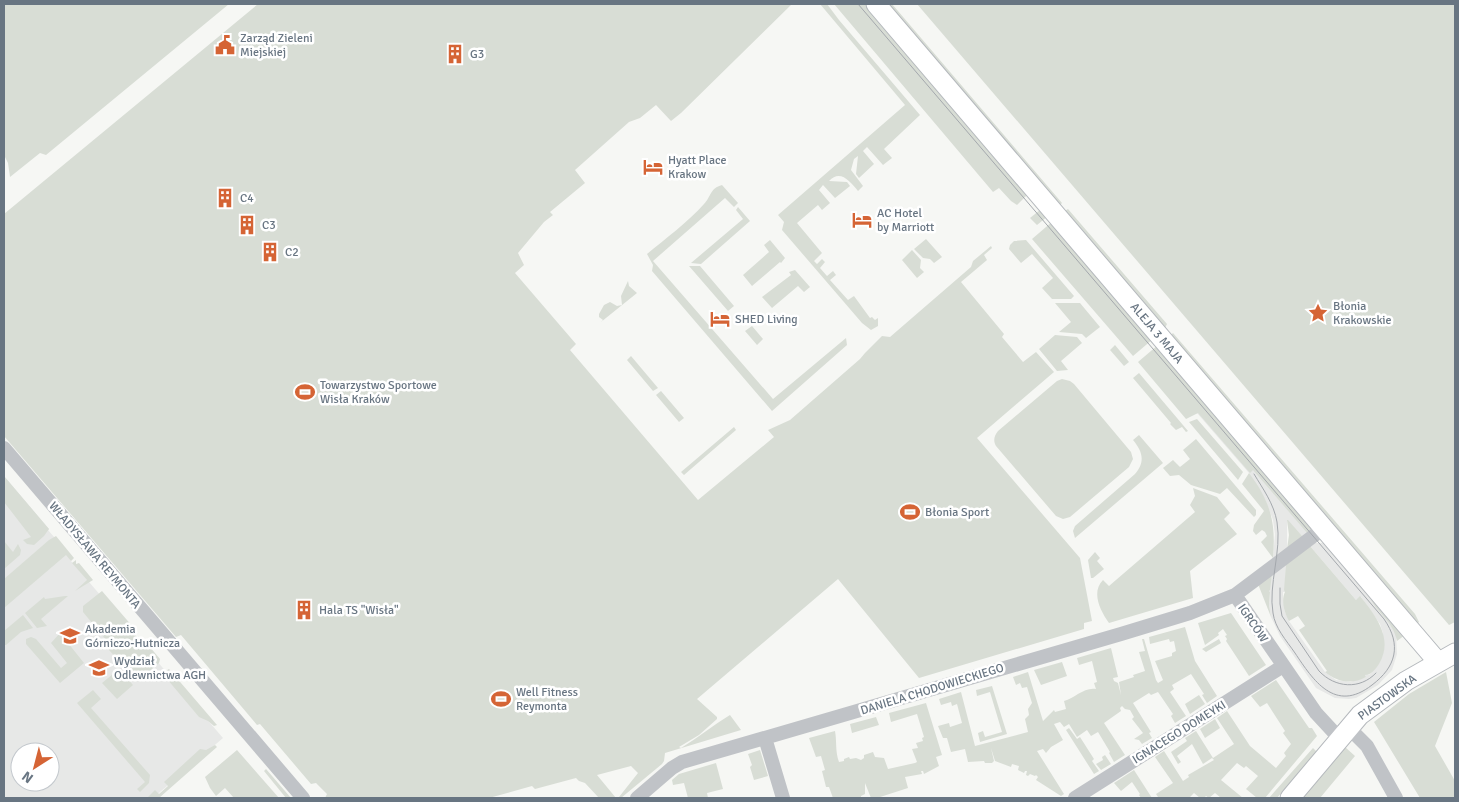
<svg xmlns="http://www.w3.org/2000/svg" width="1459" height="802" viewBox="0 0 1459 802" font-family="Signika,sans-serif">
  <rect width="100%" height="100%" fill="#f6f7f4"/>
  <!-- built -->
  <path fill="#e7e8e7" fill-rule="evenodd" d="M1155,347l156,183 -8,7 -16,-17v29l-14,9 2,-24 -2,-14 -8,-21 -16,-26 -52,-60z
    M4,476l45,53 -1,1 20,23 3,8 152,177 -70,60h-149zM20,752h30v30h-30z
    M1315,543h8l46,54 1,-1 18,24 8,14 1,20 -5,16 -14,15 -22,13 -7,1 -14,-1 -19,-10 -36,-52 -9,-19 -2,-12 1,-13 -1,-1 3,-17 14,-10 -1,28h-2v6l2,14 4,9 36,51 11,8 14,2 16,-5 -1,-2 2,-1 2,1 9,-10 5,-11v-21l-3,-9 -19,-27 -5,3 -46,-54z"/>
  <!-- green -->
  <path fill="#d8ddd5" d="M4,4h225l-183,151 -6,-2 -30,24 -2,-14 -4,-8z
    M258,4h534l-111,109 -10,8 -15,-16 -16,13 -11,4 -54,48 10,13 -35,29 3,3 -9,7 -26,31 6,12 -9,8 61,71 -6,6 128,150 76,-63 -6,-7 22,-10 70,-61 5,-6 17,-17 8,1 81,-70 2,-6 18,-15 1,2 -8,7 3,5 -26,22 43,52 -2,3 21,25 13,-10 18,20 -77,66 103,120 12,63 -8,2v6l-165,49 -81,-99 -141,120 20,18v2l-18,16 -20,12 2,1c17,-10 32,-23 49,-33l11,15 -76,23 -1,8 -2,3 -41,34 -2,-1 19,-24 -7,-7 -34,9 19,23h-17l-14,-15 -6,-2 -3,-3 -41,11 -3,-3 -43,12h-164l2,-4 -11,-11 -5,1 -51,-60 -3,1 -76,-90 -5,2 -172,-201v-222z
    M820,4h7l12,16 81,95 -36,34 8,9 -9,7 -16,-18 -4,4 11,13 -15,14 -3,-4 2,-18 -4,3 -3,11 12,16 -5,5c-8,-10 -18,-22 -29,-10l18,1 3,4 -15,12 -12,-13 -4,5 11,13 -8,7 -4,-5 -21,18 25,30 -8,8 3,3 5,-5 3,3 -5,6 7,8 6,-5 3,4 -6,5 18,20 6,-4 16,22 2,-1 3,3 3,-2v8l-7,4 -9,-7 -80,-93 2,-8 -6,-7 127,-110z
    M834,4h33l160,191 -10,10 -6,-4 -12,-13 -6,4z
    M886,4h6l170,199 -3,3z
    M917,4h538v618l-6,3z
    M722,185l16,18 -4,4 -9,-9 -72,63 120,138 73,-61 1,7 -75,66 -120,-140 1,-6 -6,-11c18,-15 41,-32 57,-50 7,-7 6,-16 18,-19z
    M738,207l12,14 -49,43 -10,-1 52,-44 -7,-9z
    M1068,209l99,115 -3,6 -101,-118z
    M1040,210l8,6 -11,9 -7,-7z
    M1053,221l100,118 -20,17 -101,-117z
    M926,239l16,18 -8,6 -4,-4 -7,-1 -9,-9z
    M770,240l15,18 -4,5 -1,-1 -28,24 -9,-11 26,-23 -5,-7z
    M1026,240l48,56 -3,3h-19l-10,-11 11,-10 -21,-24 -11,9 -12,-14 1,-4 4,-4z
    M912,250l9,10 -1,8 4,4 -7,6 -15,-18z
    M689,266h11l34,40 -6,5z
    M795,270l15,17 -6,5 -6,-6 -26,22 -10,-11 29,-22 -2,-3z
    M628,281l1,5 8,7 -36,29 2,-2 -4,-3v-3l5,-9 6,-3 7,4 5,-1 -1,-9z
    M1055,303h25l20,24 -14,11 -4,-4 -23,-2 12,-10z
    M752,326l11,13 -6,6 -12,-14z
    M1173,333l242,281 4,8 -3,3 -246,-289z
    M1055,335l22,2 5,6 -21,18 7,9 -11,1 -18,-22z
    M1115,345l14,17 -5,4 -14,-16z
    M1158,345l154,183 -4,6 -55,-64 -3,3 -52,-60 -12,6 -48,-57z
    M631,356l27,32 -5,3 -26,-31z
    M1139,373l49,58 -2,1 -4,-5 -6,3 -6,-6 1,-1 -38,-45z
    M1062,379l8,2 4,3 57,68 2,7 -4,8 -59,50 -7,2 -7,-3 -60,-70c-3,-5 -2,-10 2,-15l59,-50z
    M661,391l23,27 -5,4 -23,-27z
    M1197,419l46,53 -5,8 -49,-58z
    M734,427l2,3 -52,45 -3,-3z
    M1139,435l24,28 -88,75 -2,-7 2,-5 60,-52c11,-13 7,-23 -2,-34z
    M1196,439l60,71v5l-2,2 -27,-29 -7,6 -29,-9 -12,-10 -9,1 -7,-8 10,-8 7,7 10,-8 -7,-9z
    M1249,473c22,29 27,50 24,85l-12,-16 6,-6 -2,-4 -3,-2 -6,5 -3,-4 1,-6 10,-14 -22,-27z
    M4,476l45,53 -5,7 -10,9 -7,-1 -4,-4 8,-3 -27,-35z
    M1193,488l24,9 13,16 -6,6 13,15 -47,37 3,27 -84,25c-9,-13 -18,-31 -6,-43l6,6 86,-74 -5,-7 5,-9z
    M1287,520h1l15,17 -16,12 2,-14z
    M56,536l18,22 -3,3 -5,-6 -62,53v-29l45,-39z
    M4,541l9,11 5,-8 3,6 -1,5 -16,14z
    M1323,543l4,1 78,91 -8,6c-4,-21 -22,-29 -27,-44h-1z
    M1310,546l46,54 4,-4c16,20 34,43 19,68 -4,6 -8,11 -14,11l1,2c-14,8 -29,5 -41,-5l2,-1 -28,-41 6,-4 -7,-10 -9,5c-5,-9 -8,-21 -4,-29l-1,-2 2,-26z
    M1095,552l5,6 -3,3 7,8 -11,9h-2l-3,-18z
    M76,560v4l3,-1 14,17 -18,11 12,-11 -15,-17z
    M1272,574l-2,16 -1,1 1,1 -1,13 2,12 -13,-33z
    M102,591l31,36 -2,4 11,11 2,-2 16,19 -1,4 -20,17 -14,-16 -2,1 -15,-16 3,-3 -28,-34v-6z
    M65,596h3l-27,23 6,7 -10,2 -12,-15 19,-16 1,2z
    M1231,613l35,52 -17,11 -23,-35 1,-2 -2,-3 2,-1 -4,-6 -5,4 1,2 -14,10 -7,-22z
    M23,615l10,13 -12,4 -15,13h-2v-14z
    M1185,627l10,34 22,35 -10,7 -5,-8 2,-1 -13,-20 -19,11 2,4 -4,3 16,24 -11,7 -4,-7 2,-2 -15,-22 -7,3 -2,-2 -16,10 18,29 -2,1 3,5 -10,6 -3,-4 -5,-1 9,-6 -11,-14 2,-2 -4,-7 -5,-1 -3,-3 -2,2 1,3 -17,12 21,32 -11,7 -5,-9 1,-1 -12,-20 -7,4 -4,-6 -10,7 -8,-13 -5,3 -4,-5 -6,2 9,16 -12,7 -5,6 -3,-4 -6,2 27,43 -3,2 -25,-16 2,-3 -2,-2 -1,1 -5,-2 -2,2 -2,-1 1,-4h-2l-1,2 -6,-3 1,-4 -7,-2 -1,3 -16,-6 -4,-13 3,13 -2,2h-7l-1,-2 -16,1 -3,-13 -14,3 -4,-14h-4l-5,-12 11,-3 1,4 12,-4 -5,-19 -5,2 -1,-4 -10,3 -2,-6 22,-7 14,54 53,-14 -3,-13 4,-4 -1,-6 4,-6 -5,-16 -5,1 -2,-5 -4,2 -3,-8 15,-5 15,49 11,-11 1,2 11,-3 -2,-8c11,-3 20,-14 32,-12l-2,-6 3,-1 -5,-21 -13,4 -2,-7 34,-10 7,29 -5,1 1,3 4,2 3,12 -2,-13 15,-5 -1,-2 12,-4 -6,-19 6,-1 -3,-12h2l12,41 2,3 5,-3 -8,-19 17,-5v-3l4,-2 -2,-10 -4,1 -1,-3 -19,5 -1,-7z
    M60,633l24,30 -24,20 -34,-39v-5l5,-2 5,2 25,29 6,-5 -16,-20z
    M1219,639l2,4 -15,9 -4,-3z
    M1062,662l5,14 -26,9 -7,-15z
    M119,669l14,16 -16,14 -15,-16z
    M169,669l48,56 -3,1 -6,-5 -9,-4 -37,-44z
    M1446,672l6,31 -17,43 20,35v17h-35l-46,-76 35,-28z
    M1276,680l33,48h3l5,8 -52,62h-8l-11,-9 12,-13 -12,-10 -2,2 -7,-5 -16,17 22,18h-22l-6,-5 -6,5 -3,-2 -2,2h-4l-6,-5 -5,5h-32l1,-1 -2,-3 17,-11 -18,-26 9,-6 19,30 6,-4 -1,-2 26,-15 -2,-2 -9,6 -11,-20 -15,12 4,6 -3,2 -7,-12 16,-11 -2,-3 11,-7 17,27 21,-14 -17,-26 10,-7 23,35 26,22 10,-12 -2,-3 7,-9 -8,-11 2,-2 -18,-28 -7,4 -9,-11z
    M992,686l15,48 -27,8 -2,-9 5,-2 2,6 17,-5 -12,-40 -13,4 -1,-6z
    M93,690l8,9 -10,9 59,67 -1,8 -9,9 -3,-3 8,-7 -68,-79z
    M1199,695l6,9 -15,10 -5,-10z
    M926,703l16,52 -6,2 3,9 -15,8 -1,-3h-2l1,3 -17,3 3,11 -31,10h-6l-6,-15v11l-4,2v2h-28l-4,-11h-3l-4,-16 3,-1 -4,-14 -5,1 -7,-19 26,-7c2,11 0,20 4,31l5,-1v-2l5,-2 1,2 6,-1 5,2 3,-2v-3l9,-3 2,5 9,1 4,11 27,-6 2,-1 -5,-13 6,-1 -2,-5 7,-2 -1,-3 2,-1 -7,-23 -26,8 -2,-9z
    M876,717l3,8 -27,8 -2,-9z
    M1215,719l5,9 -15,10 -5,-9z
    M1069,728l8,11 3,-2 14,22 -2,2 7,10 -5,3 -28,-44z
    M215,745l2,2 -58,51h-12l8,-8 4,4 9,-8 -4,-4 36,-33 6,1z
    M1345,747l10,9 -35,42h-18z
    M1313,748l4,4 -40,46h-8z
    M237,750l42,48h-45l-9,-10 -9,8 -6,-8 -5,-11z
    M760,750l8,26 -14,4 -4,-13 2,-2 -4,-11z
    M1105,755l6,9 -10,6 -5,-6 7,-4 -1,-3z
    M716,763l7,26 -16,4 1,5h-20l-4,-15 -11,2 -1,-5 7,-6z
    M266,769l25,29h-5l-22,-27z
    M1134,770l18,28h-11l-2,-3 1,-1 -8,-12 -11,9 -7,-8z"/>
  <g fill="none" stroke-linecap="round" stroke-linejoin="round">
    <defs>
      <path id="secondary" d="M876,4l562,658
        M1290,798l70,-83 46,-34 49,-28"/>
    </defs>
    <!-- secondary casing -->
    <use href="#secondary" stroke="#b5b9bd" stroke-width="21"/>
    <!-- street -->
    <path stroke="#c0c3c7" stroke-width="14" d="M4,448l299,350
      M1235,595l81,118 24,26
      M1349,728l18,18 29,52
      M765,738l18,60
      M637,798l35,-30 10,-6 439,-128 69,-21 45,-18 89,-67
      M1075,798l208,-132"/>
    <!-- secondary -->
    <use href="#secondary" stroke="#fff" stroke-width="19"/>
    <!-- tram -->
    <path stroke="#a4a8ad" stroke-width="1" d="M858,4l526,615c18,26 12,48 -12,66 -37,29 -59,-5 -77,-32 -9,-13 -20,-25 -22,-40 -5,-28 9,-62 4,-91 -3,-18 -14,-33 -23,-48
      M1280,588v16l2,12 37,55c16,17 41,19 57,2"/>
  </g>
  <!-- icons -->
  <defs>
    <symbol id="civic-bare" viewBox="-9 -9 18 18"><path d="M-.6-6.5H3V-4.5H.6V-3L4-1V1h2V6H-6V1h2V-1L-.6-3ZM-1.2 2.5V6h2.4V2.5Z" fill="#d56435" stroke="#fff" stroke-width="2.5" paint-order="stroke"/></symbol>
    <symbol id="building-bare" viewBox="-9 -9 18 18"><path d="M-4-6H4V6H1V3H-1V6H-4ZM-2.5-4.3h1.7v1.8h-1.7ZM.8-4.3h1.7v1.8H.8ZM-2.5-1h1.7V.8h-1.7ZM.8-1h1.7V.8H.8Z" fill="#d56435" stroke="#fff" stroke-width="2.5" paint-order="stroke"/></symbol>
    <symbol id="hotel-bare" viewBox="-9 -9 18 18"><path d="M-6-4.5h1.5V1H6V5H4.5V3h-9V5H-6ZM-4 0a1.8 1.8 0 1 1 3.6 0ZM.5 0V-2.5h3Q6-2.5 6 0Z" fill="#d56435" stroke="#fff" stroke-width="2.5" paint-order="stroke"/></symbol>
    <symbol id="sight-bare" viewBox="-9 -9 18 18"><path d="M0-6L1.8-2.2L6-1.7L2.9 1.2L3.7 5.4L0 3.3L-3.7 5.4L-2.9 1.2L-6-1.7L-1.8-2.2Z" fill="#d56435" stroke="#fff" stroke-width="2.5" paint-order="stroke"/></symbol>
    <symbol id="stadium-bare" viewBox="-9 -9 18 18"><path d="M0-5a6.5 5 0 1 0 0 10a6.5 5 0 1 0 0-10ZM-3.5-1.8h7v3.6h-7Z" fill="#d56435" stroke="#fff" stroke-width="2.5" paint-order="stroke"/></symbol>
    <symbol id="university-bare" viewBox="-9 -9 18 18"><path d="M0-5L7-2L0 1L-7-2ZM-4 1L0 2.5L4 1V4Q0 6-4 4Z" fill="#d56435" stroke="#fff" stroke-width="2.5" paint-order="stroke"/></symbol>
  </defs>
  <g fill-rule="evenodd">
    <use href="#civic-bare" x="211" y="31" width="28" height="28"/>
    <use href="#building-bare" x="441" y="40" width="28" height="28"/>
    <use href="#hotel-bare" x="639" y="153" width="28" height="28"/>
    <use href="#building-bare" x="211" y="184" width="28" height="28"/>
    <use href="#hotel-bare" x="848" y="206" width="28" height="28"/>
    <use href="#building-bare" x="233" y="211" width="28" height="28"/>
    <use href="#building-bare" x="256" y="238" width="28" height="28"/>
    <use href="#sight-bare" x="1304" y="299" width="28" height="28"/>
    <use href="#hotel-bare" x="706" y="305" width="28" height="28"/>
    <use href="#stadium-bare" x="291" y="378" width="28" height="28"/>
    <use href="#stadium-bare" x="896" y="498" width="28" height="28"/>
    <use href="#building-bare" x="290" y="596" width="28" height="28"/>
    <use href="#university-bare" x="56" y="622" width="28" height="28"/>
    <use href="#university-bare" x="85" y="654" width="28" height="28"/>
    <use href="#stadium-bare" x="487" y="685" width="28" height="28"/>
  </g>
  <g text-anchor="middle" stroke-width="5" stroke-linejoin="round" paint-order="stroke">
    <!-- poi labels -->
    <g font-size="12" fill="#687582" stroke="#fff" text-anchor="start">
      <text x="240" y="42">Zarząd Zieleni<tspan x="240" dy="14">Miejskiej</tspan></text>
      <text x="470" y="58">G3</text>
      <text x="668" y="164">Hyatt Place<tspan x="668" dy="14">Krakow</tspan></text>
      <text x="240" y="202">C4</text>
      <text x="877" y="217">AC Hotel<tspan x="877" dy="14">by Marriott</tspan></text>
      <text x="262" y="229">C3</text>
      <text x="285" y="256">C2</text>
      <text x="1333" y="310">Błonia<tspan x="1333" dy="14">Krakowskie</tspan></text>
      <text x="735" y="323">SHED Living</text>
      <text x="320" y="389">Towarzystwo Sportowe<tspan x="320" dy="14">Wisła Kraków</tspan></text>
      <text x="925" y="516">Błonia Sport</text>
      <text x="319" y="614">Hala TS "Wisła"</text>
      <text x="85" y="633">Akademia<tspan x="85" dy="14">Górniczo-Hutnicza</tspan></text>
      <text x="114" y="665">Wydział<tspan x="114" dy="14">Odlewnictwa AGH</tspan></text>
      <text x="516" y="696">Well Fitness<tspan x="516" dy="14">Reymonta</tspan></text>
    </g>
    <!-- street labels -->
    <g font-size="12" fill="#687582" stroke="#fff">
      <text transform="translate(1157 333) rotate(50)" y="4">ALEJA 3 MAJA</text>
      <text transform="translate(95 555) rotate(50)" y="4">WŁADYSŁAWA REYMONTA</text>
      <text transform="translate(1253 623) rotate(56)" y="4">IGRCÓW</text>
      <text transform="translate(932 689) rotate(-17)" y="4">DANIELA CHODOWIECKIEGO</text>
      <text transform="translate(1387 697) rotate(-36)" y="4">PIASTOWSKA</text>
      <text transform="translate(1179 732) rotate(-32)" y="4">IGNACEGO DOMEYKI</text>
    </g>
  </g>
  <!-- border -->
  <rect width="1459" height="802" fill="none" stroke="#687582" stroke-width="10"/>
  <!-- north arrow -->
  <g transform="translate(35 767) rotate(216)"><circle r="24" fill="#ffffff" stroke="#c3c8cd"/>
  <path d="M0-4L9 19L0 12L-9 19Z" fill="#d56435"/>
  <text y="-8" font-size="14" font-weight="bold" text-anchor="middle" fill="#687582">N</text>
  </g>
</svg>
